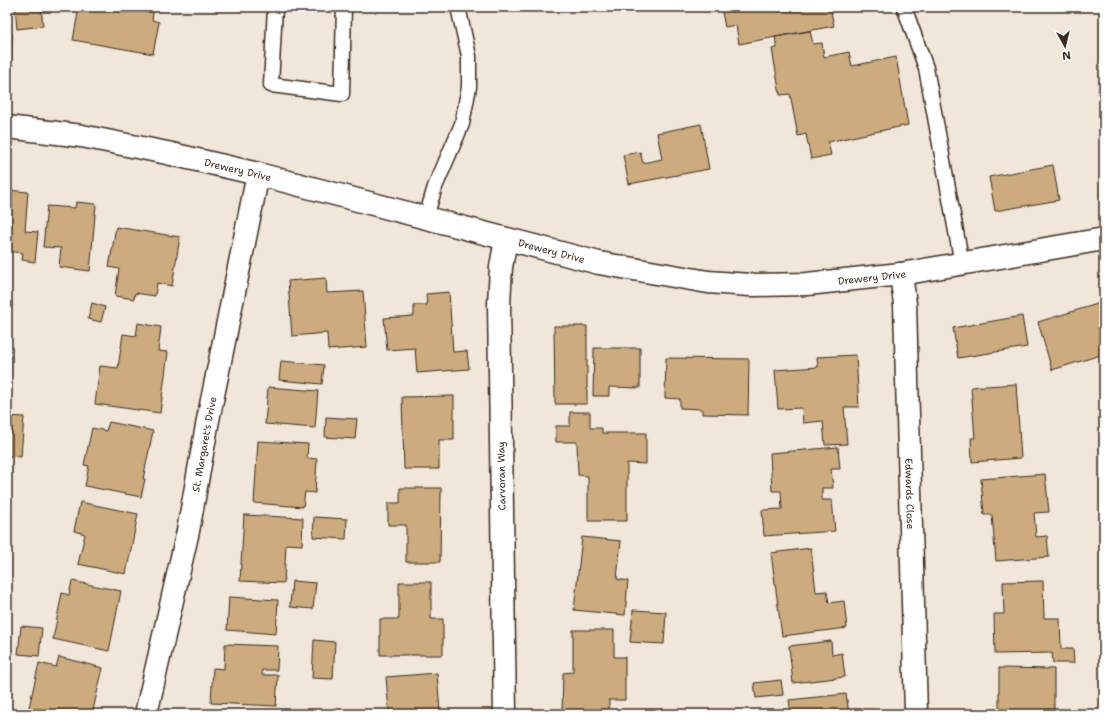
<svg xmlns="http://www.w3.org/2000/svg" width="1111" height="721" viewBox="0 0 1111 721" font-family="'Shantell Sans',sans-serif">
  <rect width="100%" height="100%" fill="#f0e6d9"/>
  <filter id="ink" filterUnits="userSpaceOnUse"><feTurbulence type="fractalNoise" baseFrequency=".025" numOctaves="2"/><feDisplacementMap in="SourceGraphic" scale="8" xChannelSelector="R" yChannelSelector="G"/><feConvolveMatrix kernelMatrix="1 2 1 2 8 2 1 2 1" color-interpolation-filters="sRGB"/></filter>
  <g filter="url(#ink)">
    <!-- building -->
    <path fill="#ccac7f" stroke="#3b2a1e" d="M15,7h26l2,19 -26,3z
      M79,7h75l-2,13 7,2 -6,32 -80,-14z
      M721,7h109l4,19 -95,18 -3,-19 -11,2z
      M810,31l3,13 9,-1 2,14 25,-5 3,14 44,-9 12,68 -80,17 3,13 -20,4 -5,-25 -8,2 -8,-42 -10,1 -8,-46 5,-1 -2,-11z
      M7,33l5,1 -1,43h-4z
      M701,124l8,45 -80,15 -6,-29 17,-3 3,11 19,-4 -5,-26z
      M1053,165l6,35 -64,11 -6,-34z
      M7,190l21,2 -3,39 13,1 -3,30 -13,-2 1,-7 -16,-2z
      M76,202l20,2 -6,67 -31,-4 2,-19 -18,-1 4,-41 28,2z
      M116,227l64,10 -8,49 -15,-3 -2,13 -20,-3 -1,6 -19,-3 4,-27 -10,-2z
      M326,278l1,15 36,-2 4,56 -39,3 -1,-17 -35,3 -4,-55z
      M449,292l4,60 14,-1 2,18 -52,4 -2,-25 -28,2 -3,-32 30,-2v-11h13l-1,-11z
      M1104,302v52l-52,16 -14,-48z
      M92,303l13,4 -4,15 -13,-3z
      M1022,316l5,31 -69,11 -5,-30z
      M138,323l23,4 -3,24 10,1 -8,61 -65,-9 5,-38 18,2 5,-34 13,2z
      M554,326h33v78h-32z
      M594,348h46v40l-31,-1v9h-16z
      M856,355l3,52h-15l3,37 -22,1 -2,-24 -20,2 -1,-15 -24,1 -3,-39 43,-3 -1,-10z
      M666,358l83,1 -1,56 -46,-1v-5l-22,-1v-9l-15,-1z
      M281,361l43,4 -2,19 -43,-4z
      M1016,384l5,74 -49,4 -1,-24h4l-4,-51z
      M268,387l50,4 -3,37 -50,-4z
      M454,396v44h-15v29h-35l-2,-72z
      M570,412h20v16h12v5h44v31l-19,-1v58h-39v-45l-10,-1 -1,-33h-21v-16h14z
      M7,416l17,1 -3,40 -14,-1z
      M326,417l31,2 -2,20 -30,-2z
      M109,422l44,9 -10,48h2l-4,18 -56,-11 4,-20 -5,-1 8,-37 14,3z
      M258,441l50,3 -1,14 10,1 -2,34 -10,-1 -2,15 -49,-4z
      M838,447l2,22h-9l2,19h-11v12h10l3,31 -71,5 -2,-26 20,-1 -1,-18h-9l-2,-38z
      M1045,474l4,38 -15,1 2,24 11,-1 2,21 -53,4 -4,-46h-8l-3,-36z
      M400,488h41l-1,74h-34v-37h-18v-22h12z
      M80,502l58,12 -12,60 -48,-10 7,-30 -11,-3z
      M244,515l59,3 -1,27 -16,-1 -2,39 -44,-2z
      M314,517l33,2 -1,20 -33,-2z
      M582,537l39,4 -4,38 11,2 -3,34 -51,-5z
      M811,548l5,44 11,-1 2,12 15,-2 3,27 -65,8 -11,-83z
      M72,581l49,10 -12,60 -56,-12 9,-46 7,2z
      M292,581l24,2 -3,26 -23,-2z
      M1043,581l1,37h16l1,31h12l1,14h-21l-1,-10 -57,1 -1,-40h10l-1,-32z
      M399,582h32v37h12v36h-63v-36h19z
      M229,597l49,3 -2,34 -49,-4z
      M633,610l33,2 -2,32 -34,-2z
      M21,626l21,2 -3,28 -21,-2z
      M573,630h41v27h11v43h-16v13h-47l1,-40 10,-1z
      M314,640l21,2 -2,37 -21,-1z
      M831,641l1,14 10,-2 3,24 -52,6 -4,-37z
      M225,644l53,2 -1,24h-15v5h16l-2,31 -65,-3 2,-35 11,1z
      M59,657l44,11 -11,46h-57l-7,-2 11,-49 17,4z
      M999,668l55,1v44h-55z
      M437,673l3,39 -13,1v1h-52v-2l14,-1 -3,-34z
      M781,680l2,15 -27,3 -2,-15z
      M846,694l3,20h-58l-2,-14z"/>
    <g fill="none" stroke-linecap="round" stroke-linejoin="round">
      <defs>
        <path id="service" d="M275,7l-4,78 71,9 2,-87
          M904,7l22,61 36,196
          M426,217l9,-30 27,-63 7,-37v-31l-11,-49"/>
        <g id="minor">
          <path id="s1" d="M7,127l75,9 85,17 91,21 341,89 109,19 42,3 57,-1 94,-10 203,-35"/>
          <path id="s2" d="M901,274l4,30 11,410"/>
          <path id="s3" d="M146,714l42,-183 20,-111 50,-246"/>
          <path d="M505,714l-6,-410 2,-37 5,-28"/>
        </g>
      </defs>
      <!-- service casing -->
      <use href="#service" stroke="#3b2a1e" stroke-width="17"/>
      <!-- minor casing -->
      <use href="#minor" stroke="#3b2a1e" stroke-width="25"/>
      <!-- service -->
      <use href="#service" stroke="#fff" stroke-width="14"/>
      <!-- minor -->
      <use href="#minor" stroke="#fff" stroke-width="22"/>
    </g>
  </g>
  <g text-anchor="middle" stroke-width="3" stroke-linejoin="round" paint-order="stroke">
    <!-- street labels -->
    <g font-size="10" fill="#3b2a1e" stroke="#fff">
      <text dy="4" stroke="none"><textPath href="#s1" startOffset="235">Drewery Drive</textPath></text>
      <text dy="4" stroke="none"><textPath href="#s1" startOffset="559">Drewery Drive</textPath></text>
      <text dy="4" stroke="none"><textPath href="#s1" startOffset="883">Drewery Drive</textPath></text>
      <text dy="4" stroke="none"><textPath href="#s3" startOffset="276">St. Margaret's Drive</textPath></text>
      <text transform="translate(501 476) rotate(-91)" y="4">Carvoran Way</text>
      <text dy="4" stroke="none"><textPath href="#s2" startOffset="220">Edwards Close</textPath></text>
    </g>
  </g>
  <!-- margin -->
  <rect width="1111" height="721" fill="none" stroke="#fff" stroke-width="24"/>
  <rect x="12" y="12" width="1087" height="697" fill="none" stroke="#3b2a1e" stroke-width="1.5" filter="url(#ink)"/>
  <!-- north arrow -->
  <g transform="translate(1065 46) rotate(172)" stroke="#ffffff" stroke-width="3" paint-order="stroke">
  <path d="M0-3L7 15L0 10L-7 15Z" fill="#3b2a1e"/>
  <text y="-6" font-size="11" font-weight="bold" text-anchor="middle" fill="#3b2a1e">N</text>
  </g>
</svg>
